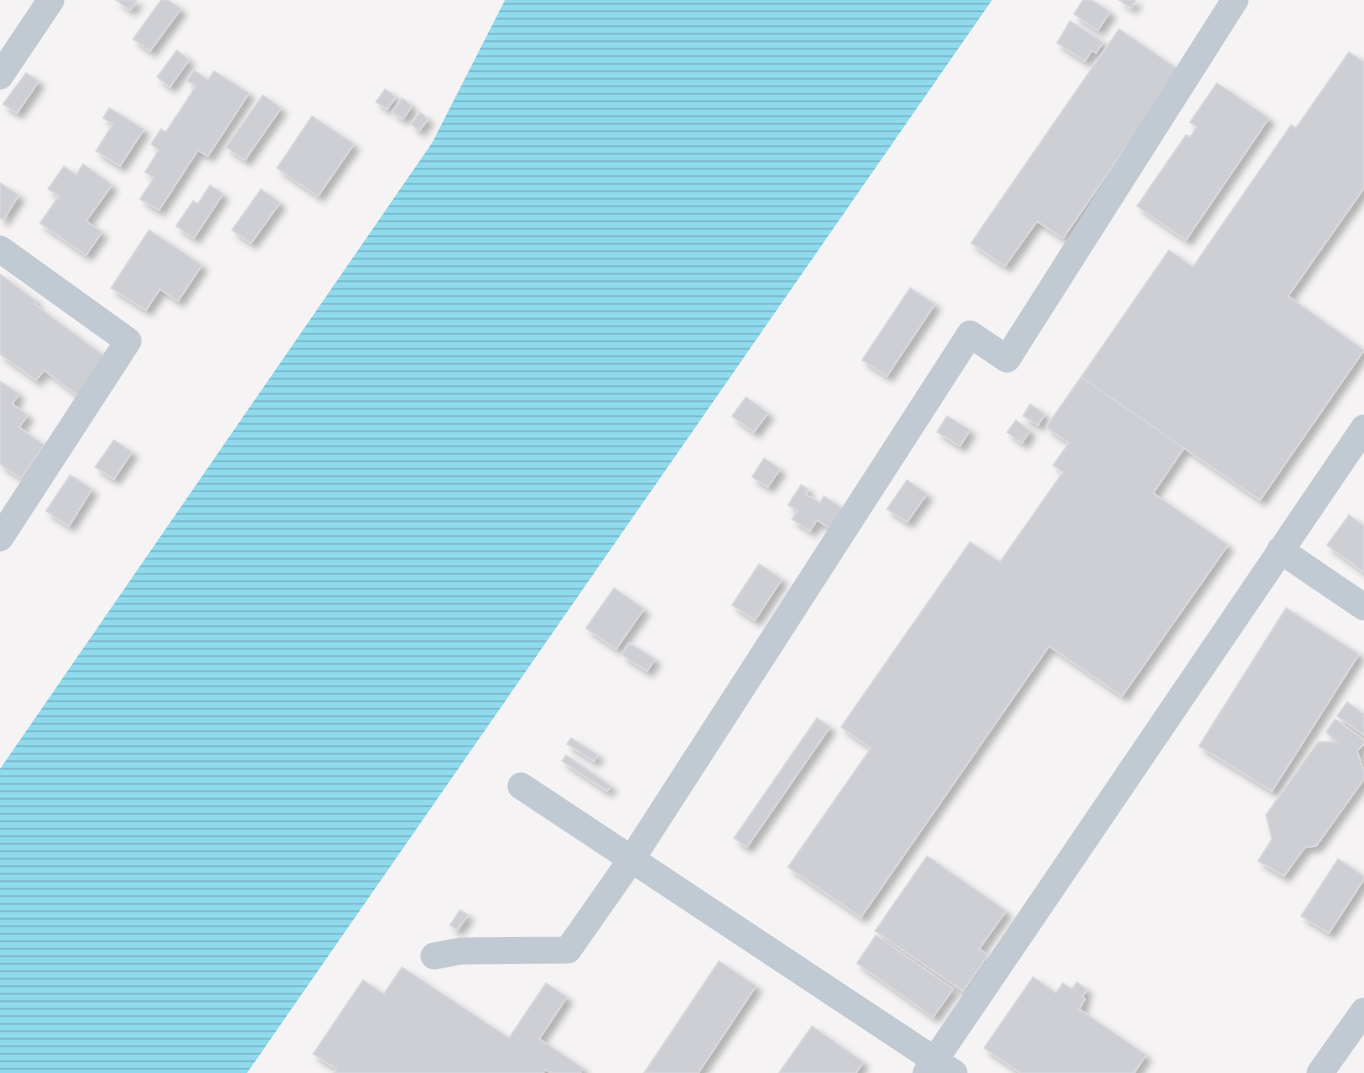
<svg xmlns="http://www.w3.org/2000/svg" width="1364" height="1073" viewBox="0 0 1364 1073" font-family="Overpass,sans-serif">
  <defs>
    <pattern id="water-rules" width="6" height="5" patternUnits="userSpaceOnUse" patternTransform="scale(1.5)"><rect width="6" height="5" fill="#90daee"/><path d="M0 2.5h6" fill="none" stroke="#78b4c4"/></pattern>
    <filter id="shadow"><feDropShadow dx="5.5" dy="5.5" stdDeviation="3" flood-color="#0004"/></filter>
  </defs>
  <rect width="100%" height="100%" fill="#f5f3f3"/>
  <!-- water -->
  <path fill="url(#water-rules)" d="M505,0h487l-745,1073h-247v-304l432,-626z"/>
  <!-- building -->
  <path fill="#cdcfd5" stroke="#d7d9de" stroke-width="1.5" filter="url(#shadow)" d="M116,0h21l-7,10z
    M161,0h7l13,9 -31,42 -17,-12z
    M1083,0h9l18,12 -12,18 -24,-16z
    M1119,0h17l-5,8z
    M1070,21l33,21 -7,11 -4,-3 -7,11 -28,-18z
    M1119,29l60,41 -116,168 -26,-17 -32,45 -34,-23z
    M177,50l12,10 -19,27 -13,-10z
    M1349,52l15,10v126l-76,108 76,54 -104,150 -179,-123 88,-127 24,17 98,-142 5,3z
    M194,70l14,10 6,-9 35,22 -41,63 -10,-6 -39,60 -19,-11 14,-21 -9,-6 14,-22 -8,-6 10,-15 5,3 30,-46 -9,-5z
    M26,73l13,8 -22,32 -14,-9z
    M1217,83l52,35 -83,122 -49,-34 49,-71 4,2 7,-10 -7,-5z
    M385,89l11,8 -9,12 -11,-7z
    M263,95l18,13 -36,52 -19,-13z
    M402,98l10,8 -9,13 -11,-7z
    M109,108l35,21 -24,37 -24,-15 17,-27 -10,-6z
    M420,112l8,7 -9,12 -8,-7z
    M312,116l42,28 -36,52 -41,-28z
    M83,164l29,21 -26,36 16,11 -16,23 -46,-32 19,-27 -11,-7 16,-23 12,9z
    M0,183l19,12 -16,25 -3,-2z
    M210,185l13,9 -29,44 -18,-12 17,-25 5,3z
    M261,189l19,14 -29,40 -19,-13z
    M149,230l53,35 -24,36 -18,-12 -14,21 -35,-22z
    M0,274l36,27 -2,3 73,54 -28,38 -35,-26 -8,10 -36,-26z
    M910,288l25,16 -48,72 -25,-16z
    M1081,377l103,71 -31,45 75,52 -106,151 -73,-50 -188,271 -73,-50 83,-119 -30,-21 129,-185 30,20 63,-90 -10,-7 16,-22 -23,-16z
    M0,381l19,13 -7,10 16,11 -9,12 25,18 -23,33 -21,-14z
    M746,397l22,16 -14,19 -22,-16z
    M1030,404l15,10 -7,11 -15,-9z
    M947,416l23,14 -10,16 -23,-14z
    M1016,420l14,11 -8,12 -15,-11z
    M114,440l18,12 -18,27 -19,-12z
    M764,458l16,11 -12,18 -16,-10z
    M70,475l22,14 -23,37 -23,-15z
    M907,480l20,14 -20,28 -20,-13z
    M801,485l7,4 -3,5 15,9 4,-7 22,15 -13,19 -16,-10 -7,11 -18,-12 6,-8 -10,-6z
    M1349,515l15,11v46l-37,-27z
    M759,564l23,15 -27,41 -23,-15z
    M614,588l30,21 -28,40 -30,-21z
    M1286,608l73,46 -87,137 -73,-45z
    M629,643l26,16 -8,12 -25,-16z
    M1347,702l17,12v21l-27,-19z
    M817,718l13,9 -83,120 -13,-9z
    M1335,719l29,21v4l-7,7 7,21v7l-48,67 -11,1 -21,29 -26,-15 14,-22 -6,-24 52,-73h19l-11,-10z
    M571,738l27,17 -4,6 -27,-17z
    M566,755l45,31 -4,5 -45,-30z
    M927,856l79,55 -27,38 9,6 -25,36 -88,-60z
    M1338,859l26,17v3l-35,54 -28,-17z
    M460,910l8,5 -11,15 -7,-5z
    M876,935l77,54 -20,28 -76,-54z
    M719,961l37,25 -58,87h-54z
    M402,967l107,71 37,-55 21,14 -28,42 44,29 -3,5h-29l-6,-4 -2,4h-209l3,-4 -24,-15 50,-74 21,14z
    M1033,977l23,16 7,-10 9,6 5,-7 10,8 -5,7 3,2 -6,10 67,46 -12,18h-113l-37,-25z
    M812,1026l51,36 -7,11h-77z"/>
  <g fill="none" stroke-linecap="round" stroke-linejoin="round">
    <!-- minor -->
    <path stroke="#c1cad2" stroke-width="27" d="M0,76l51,-76
      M0,249l128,92 -128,197
      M1280,550l84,57
      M521,786l433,287
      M434,956l27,-5 107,-1 63,-90 339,-526 37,25 228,-359
      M926,1073l438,-645
      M1320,1073l44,-62"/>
  </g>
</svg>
